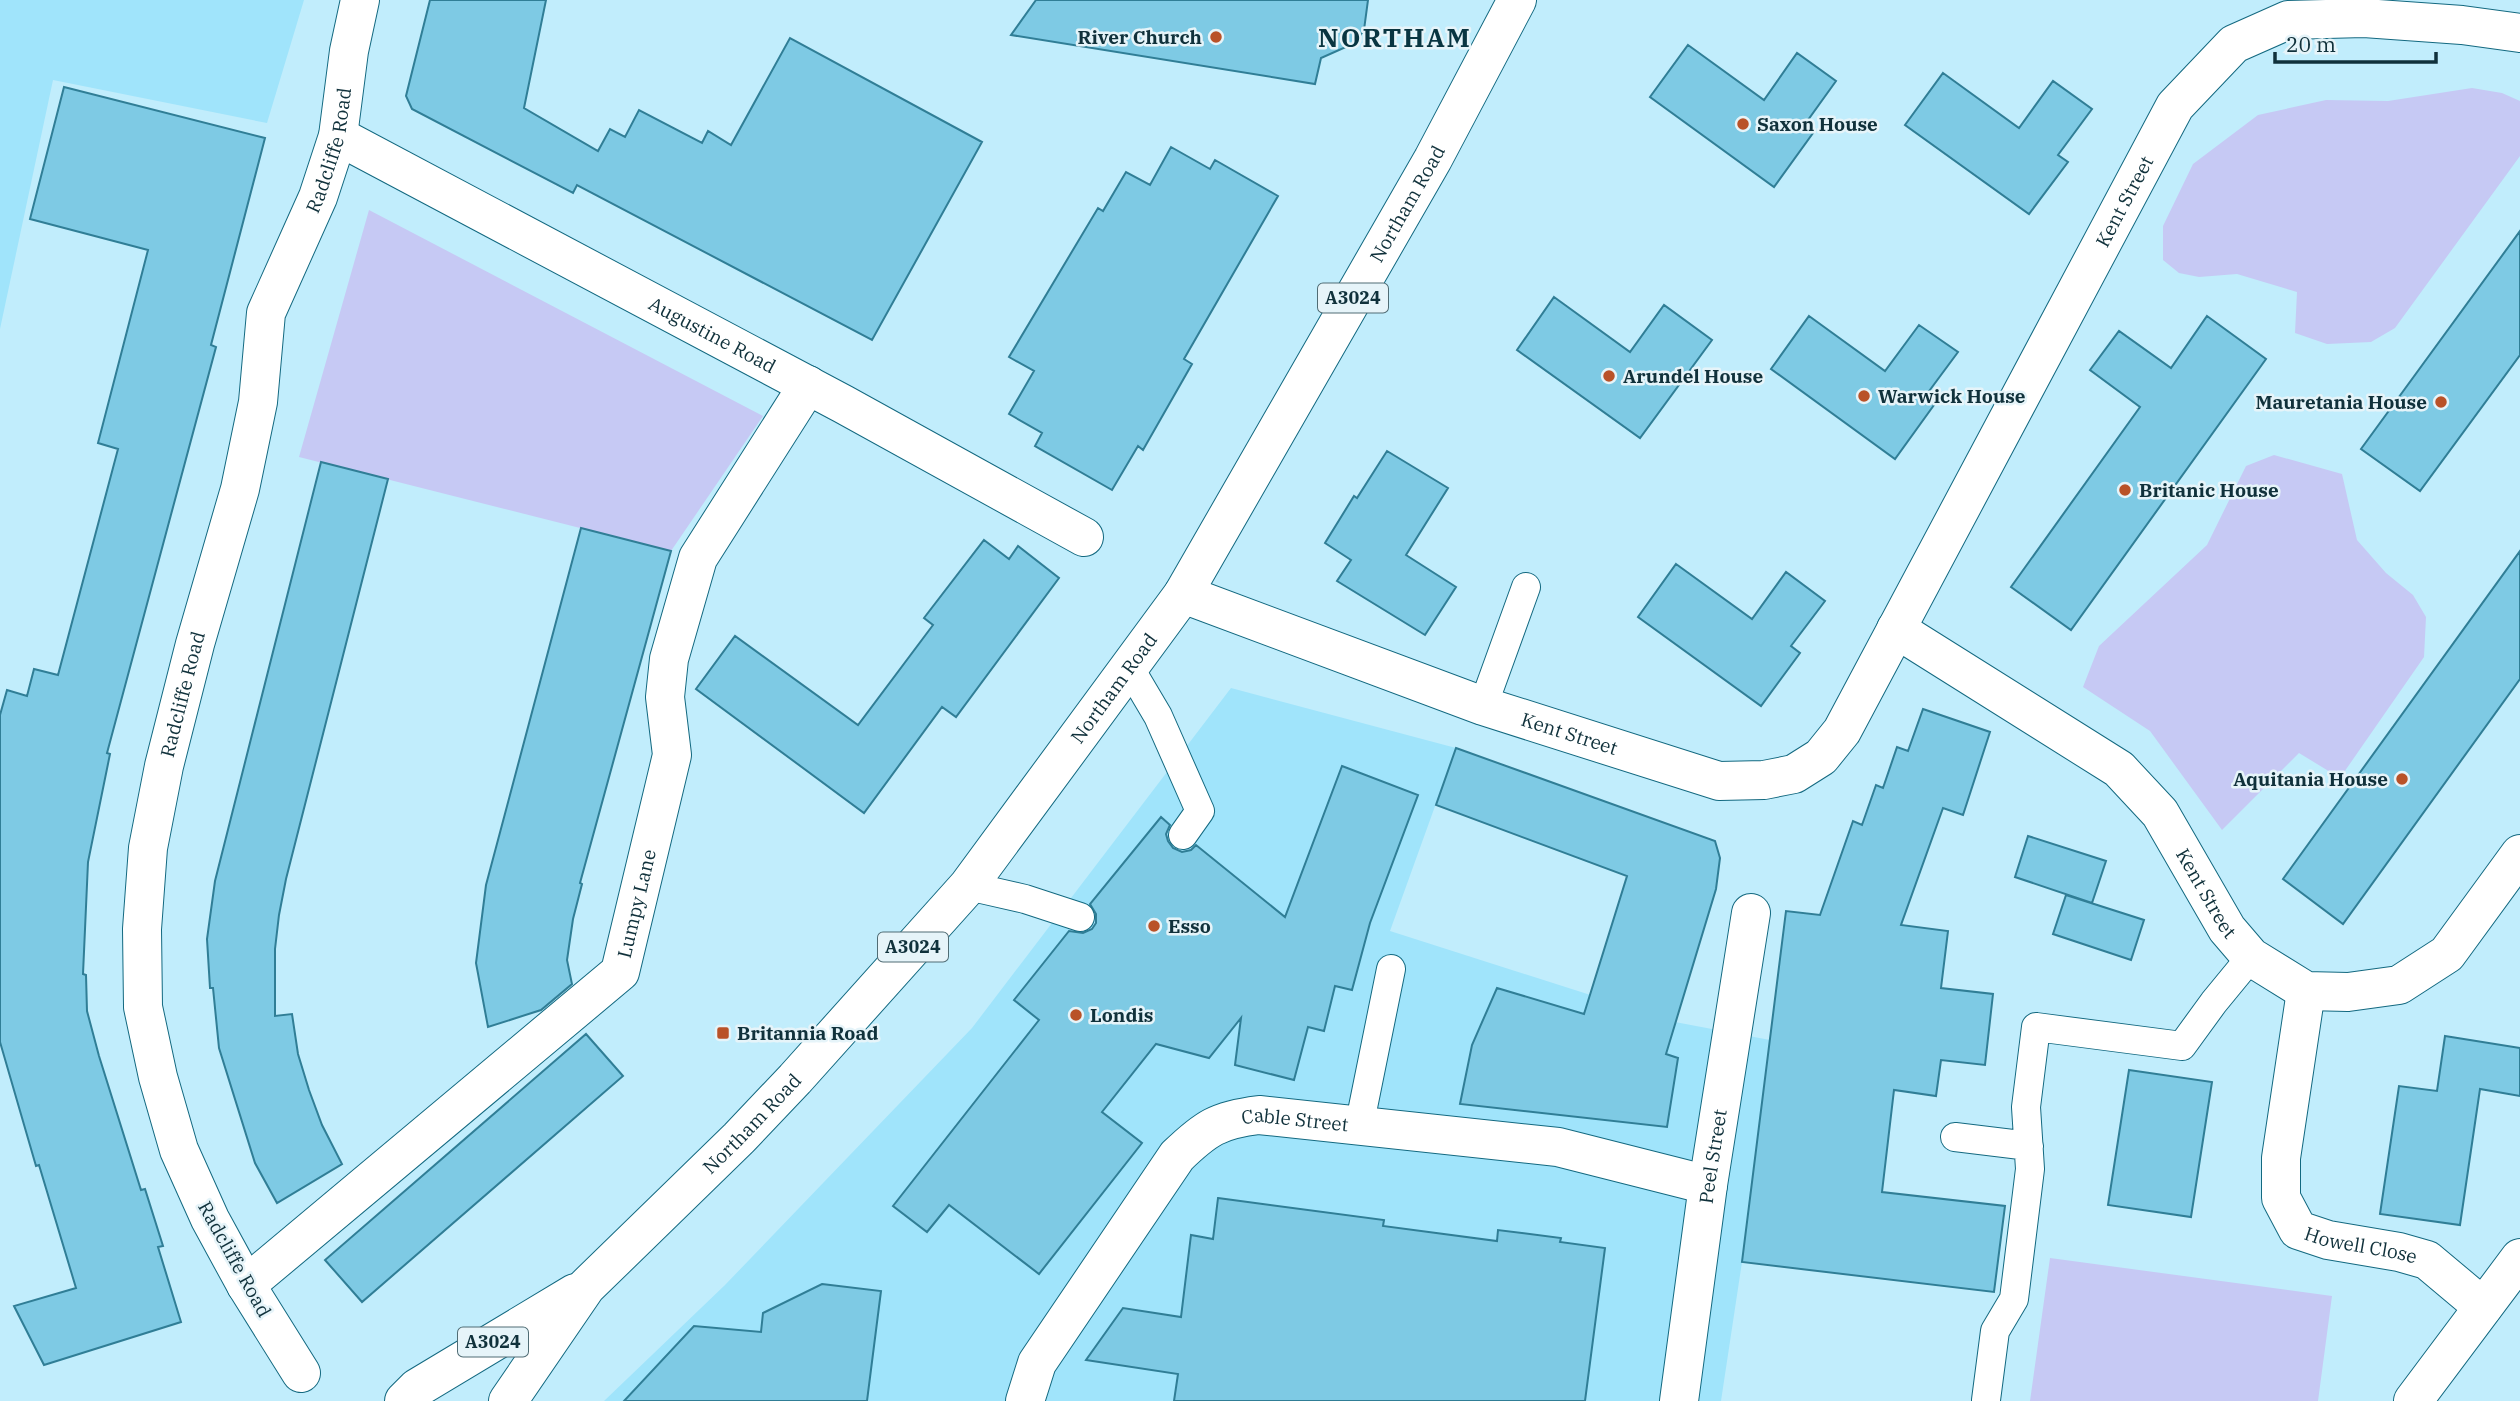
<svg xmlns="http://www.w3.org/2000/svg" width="2520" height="1401" viewBox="0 0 2520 1401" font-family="'IBM Plex Serif',serif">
  <rect width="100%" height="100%" fill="#c1edfc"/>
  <!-- built -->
  <path fill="#a0e4fb" d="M0,0h304l-37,123 -214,-43 -53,249z
    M1231,688l225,60 -66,183 285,91 95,18 -28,222 -21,139h-1117l121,-116 247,-257z"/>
  <!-- green -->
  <path fill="#c6c9f4" d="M2472,88l30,5 18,8v55l-125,172 -24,14 -44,2 -32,-11 2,-41 -60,-18 -38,3 -20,-4 -16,-13v-34l30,-62 65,-49 68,-15 62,1z
    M369,210l394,206 -92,135 -372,-94z
    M2274,455l68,19 15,66 29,33 27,22 13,22 -2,40 -84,121 -41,-25 -77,77 -72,-99 -67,-44 16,-41 108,-101 39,-79z
    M2050,1258l282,38 -14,105h-288z"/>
  <!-- building -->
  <path fill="#7ecae4" stroke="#307e96" stroke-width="2" d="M430,0h116l-22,108 74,43 12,-22 15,8 14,-27 63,33 6,-12 23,14 59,-107 192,104 -110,198 -295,-155 -4,8 -161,-84 -6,-13z
    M1036,0h332l-4,30 -9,13 -34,15 -6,26 -304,-49z
    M1688,45l76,55 33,-47 39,28 -33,46 10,6 -39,54 -124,-90z
    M1943,73l76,55 34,-47 39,28 -34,46 10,7 -39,52 -124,-89z
    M64,87l201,51 -54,207 5,2 -109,406 3,1 -22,108 -5,112 3,1 1,36 12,45 42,134 4,-1 18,57 -5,1 23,75 -137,43 -30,-59 62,-18 -37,-123 -3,1 -36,-124v-327l7,-25 20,6 7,-27 24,6 60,-226 -20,-6 50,-193 -118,-31z
    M1171,147l39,22 5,-9 63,36 -94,163 8,5 -49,86 -5,-4 -26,44 -77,-44 7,-13 -33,-19 25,-43 -25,-14 89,-149 5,3 23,-39 24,13z
    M2520,231v124l-100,136 -59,-42z
    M1554,297l76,55 34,-47 48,35 -72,98 -123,-88z
    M1809,316l76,55 34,-46 39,27 -34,46 10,7 -39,54 -124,-90z
    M2207,316l59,43 -195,271 -60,-43 129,-180 -50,-37 29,-39 52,37z
    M1387,451l61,37 -42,67 50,32 -31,48 -88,-54 14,-21 -26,-17 29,-47 3,2z
    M321,462l67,17 -102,400 -7,36 -4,34v67l17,-2 6,40 11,36 13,35 20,39 -65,39 -22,-40 -36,-115 -6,-60h-3l-3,-49 8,-58z
    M581,528l90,23 -91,332 2,1 -9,35 -6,41 5,24 -31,26 -53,17 -12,-64 10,-78z
    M984,540l25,19 9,-13 41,32 -103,139 -14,-10 -78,106 -168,-124 39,-53 123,89 75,-100 -9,-7z
    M2520,551v128l-177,245 -60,-45z
    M1676,564l76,55 34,-47 39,29 -34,45 9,7 -39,53 -123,-89z
    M1923,709l67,23 -27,83 -20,-7 -42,117 47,6 -7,57 52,6 -8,71 -44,-5 -5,36 -42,-6 -12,102 123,14 -11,86 -252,-30 44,-351 34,4 33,-94 9,4 14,-40 7,3 14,-41 11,4z
    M1456,748l259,93 5,17 -4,31 -50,165 12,4 -11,69 -207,-23 12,-59 25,-57 87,26 43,-138 -191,-71z
    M1342,766l76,29 -48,128 -18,67 -17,-4 -11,45 -16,-4 -14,53 -59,-15 6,-47 -32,40 -53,-14 -54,68 40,31 -103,131 -90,-69 -22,27 -34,-26 146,-186 -25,-20 55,-69 14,2 9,-4 4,-6v-9l-6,-10 71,-87 9,8 -4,9 2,7 5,7 9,4 9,-2 5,-5 89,72z
    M2028,836l78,25 -14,42 -77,-26z
    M2066,895l78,25 -13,40 -78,-26z
    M586,1034l37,42 -261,226 -37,-42z
    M2445,1036l75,12v48l-40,-7 -20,136 -80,-11 19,-128 38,5z
    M2129,1070l83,12 -21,135 -83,-12z
    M1218,1198l166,22 -1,6 114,15 1,-11 63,8 -1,4 45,6 -20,153h-411l4,-27 -92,-14 37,-52 58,9 10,-82 22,4z
    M822,1284l59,7 -14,110h-243l70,-75 67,6 2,-19z"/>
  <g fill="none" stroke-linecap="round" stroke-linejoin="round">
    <defs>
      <path id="lane" d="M1129,667l29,49 42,95 -17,24
        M1483,706l43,-119
        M968,886l57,13 55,18
        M1359,1127l32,-158
        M1955,1137l74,9
        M1986,1400l9,-69 19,-32 16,-130 -4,-62 10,-80 146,19 32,-44 37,-45"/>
      <g id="street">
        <path id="s1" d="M338,136l505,268 241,133"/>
        <path id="s2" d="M1183,594l300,112 236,75 45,-1 30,-6 27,-17 21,-26 333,-625 59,-62 54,-24 76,-2 98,7 58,8"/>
        <path id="s3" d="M1896,629l223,140 41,44 67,116 24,28 55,34 42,1 51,-7 48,-31 73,-100"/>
        <path id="s4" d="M2306,991l-25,167v40l17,32 30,10 71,12 28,8 56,47"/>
        <path id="s5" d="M246,1285l374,-313 52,-217 -7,-58 4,-38 29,-101 110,-173"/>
        <path id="s6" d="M301,1373l-55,-88 -36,-66 -31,-69 -21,-73 -15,-70 -1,-78 6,-81 16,-82 31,-122 45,-155 18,-87 8,-89 52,-116 20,-61 11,-85 11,-51"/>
        <path id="s7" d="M1025,1401l12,-38 140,-207c29,-28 41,-36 82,-41l299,32 150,38"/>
        <path id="s8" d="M1679,1401l29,-216 43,-272"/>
        <path d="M2413,1401l107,-143"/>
      </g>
      <g id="primary">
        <path d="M404,1401l13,-13 158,-95"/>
        <path id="s9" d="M508,1401l78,-114 153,-149 56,-59 173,-193 215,-292 250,-435 84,-159"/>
      </g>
    </defs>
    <!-- lane casing -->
    <use href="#lane" stroke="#136980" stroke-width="30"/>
    <!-- street casing -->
    <use href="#street" stroke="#136980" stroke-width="40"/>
    <!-- primary casing -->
    <use href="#primary" stroke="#136980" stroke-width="40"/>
    <!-- lane -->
    <use href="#lane" stroke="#fff" stroke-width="28"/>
    <!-- street -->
    <use href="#street" stroke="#fff" stroke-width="38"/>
    <!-- primary -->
    <use href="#primary" stroke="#fff" stroke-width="38"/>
  </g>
  <!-- markers -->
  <g fill="#b95228" stroke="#e6f4f9" stroke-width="2.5">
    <circle cx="1216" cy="37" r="7"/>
    <circle cx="1743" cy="124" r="7"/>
    <circle cx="1609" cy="376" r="7"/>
    <circle cx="1864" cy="396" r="7"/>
    <circle cx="2441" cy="402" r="7"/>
    <circle cx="2125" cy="490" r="7"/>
    <circle cx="2402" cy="779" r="7"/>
    <circle cx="1154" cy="926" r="7"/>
    <circle cx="1076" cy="1015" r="7"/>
    <rect x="716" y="1026" width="14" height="14" rx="3.5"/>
  </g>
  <g text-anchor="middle" stroke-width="5" stroke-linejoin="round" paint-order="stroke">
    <!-- shield labels -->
    <g fill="#e6f4f9" stroke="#506c74" stroke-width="2">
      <rect x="1318" y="283.5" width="70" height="29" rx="5"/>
      <rect x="878" y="932.5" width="70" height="29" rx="5"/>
      <rect x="458" y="1327.5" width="70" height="29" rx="5"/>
    </g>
    <g font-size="18" font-weight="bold" fill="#10313b">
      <text x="1353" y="304">A3024</text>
      <text x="913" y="953">A3024</text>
      <text x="493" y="1348">A3024</text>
    </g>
    <!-- poi labels -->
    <g font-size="19" font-weight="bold" fill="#10313b" stroke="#e6f4f9" text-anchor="start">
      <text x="1202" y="44" text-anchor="end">River Church</text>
      <text x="1757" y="131">Saxon House</text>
      <text x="1623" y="383">Arundel House</text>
      <text x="1878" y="403">Warwick House</text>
      <text x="2427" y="409" text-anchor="end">Mauretania House</text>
      <text x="2139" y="497">Britanic House</text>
      <text x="2388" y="786" text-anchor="end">Aquitania House</text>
      <text x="1168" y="933">Esso</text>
      <text x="1090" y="1022">Londis</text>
      <text x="737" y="1040">Britannia Road</text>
    </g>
    <!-- street labels -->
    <g font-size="19" fill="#10313b" stroke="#e6f4f9">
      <text dy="7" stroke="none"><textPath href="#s6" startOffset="1286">Radcliffe Road</textPath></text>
      <text dy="7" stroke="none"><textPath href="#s2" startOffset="1309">Kent Street</textPath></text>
      <text dy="7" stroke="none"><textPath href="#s9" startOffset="1505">Northam Road</textPath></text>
      <text dy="7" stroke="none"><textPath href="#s1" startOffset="424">Augustine Road</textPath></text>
      <text dy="7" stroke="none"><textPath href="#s9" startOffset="938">Northam Road</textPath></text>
      <text dy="7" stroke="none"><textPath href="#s6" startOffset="719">Radcliffe Road</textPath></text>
      <text dy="7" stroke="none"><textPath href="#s2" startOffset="411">Kent Street</textPath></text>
      <text dy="7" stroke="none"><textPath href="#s3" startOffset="416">Kent Street</textPath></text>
      <text dy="7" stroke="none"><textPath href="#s5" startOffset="558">Lumpy Lane</textPath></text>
      <text dy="7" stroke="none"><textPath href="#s7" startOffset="420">Cable Street</textPath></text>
      <text dy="7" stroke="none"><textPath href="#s9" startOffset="371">Northam Road</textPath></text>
      <text dy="7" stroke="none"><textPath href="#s8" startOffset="247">Peel Street</textPath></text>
      <text dy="7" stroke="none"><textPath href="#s4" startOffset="310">Howell Close</textPath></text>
      <text transform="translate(235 1259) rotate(61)" y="7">Radcliffe Road</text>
    </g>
    <!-- district labels -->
    <g font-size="26" font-weight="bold" letter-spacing="2" fill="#093541" stroke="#e6f4f9">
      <text x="1395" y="47">NORTHAM</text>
    </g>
  </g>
  <!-- scale -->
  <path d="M2275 52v10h161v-10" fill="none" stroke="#10313b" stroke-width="3.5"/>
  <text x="2286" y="52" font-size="21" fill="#10313b" stroke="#e6f4f9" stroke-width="5" paint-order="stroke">20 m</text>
</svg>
